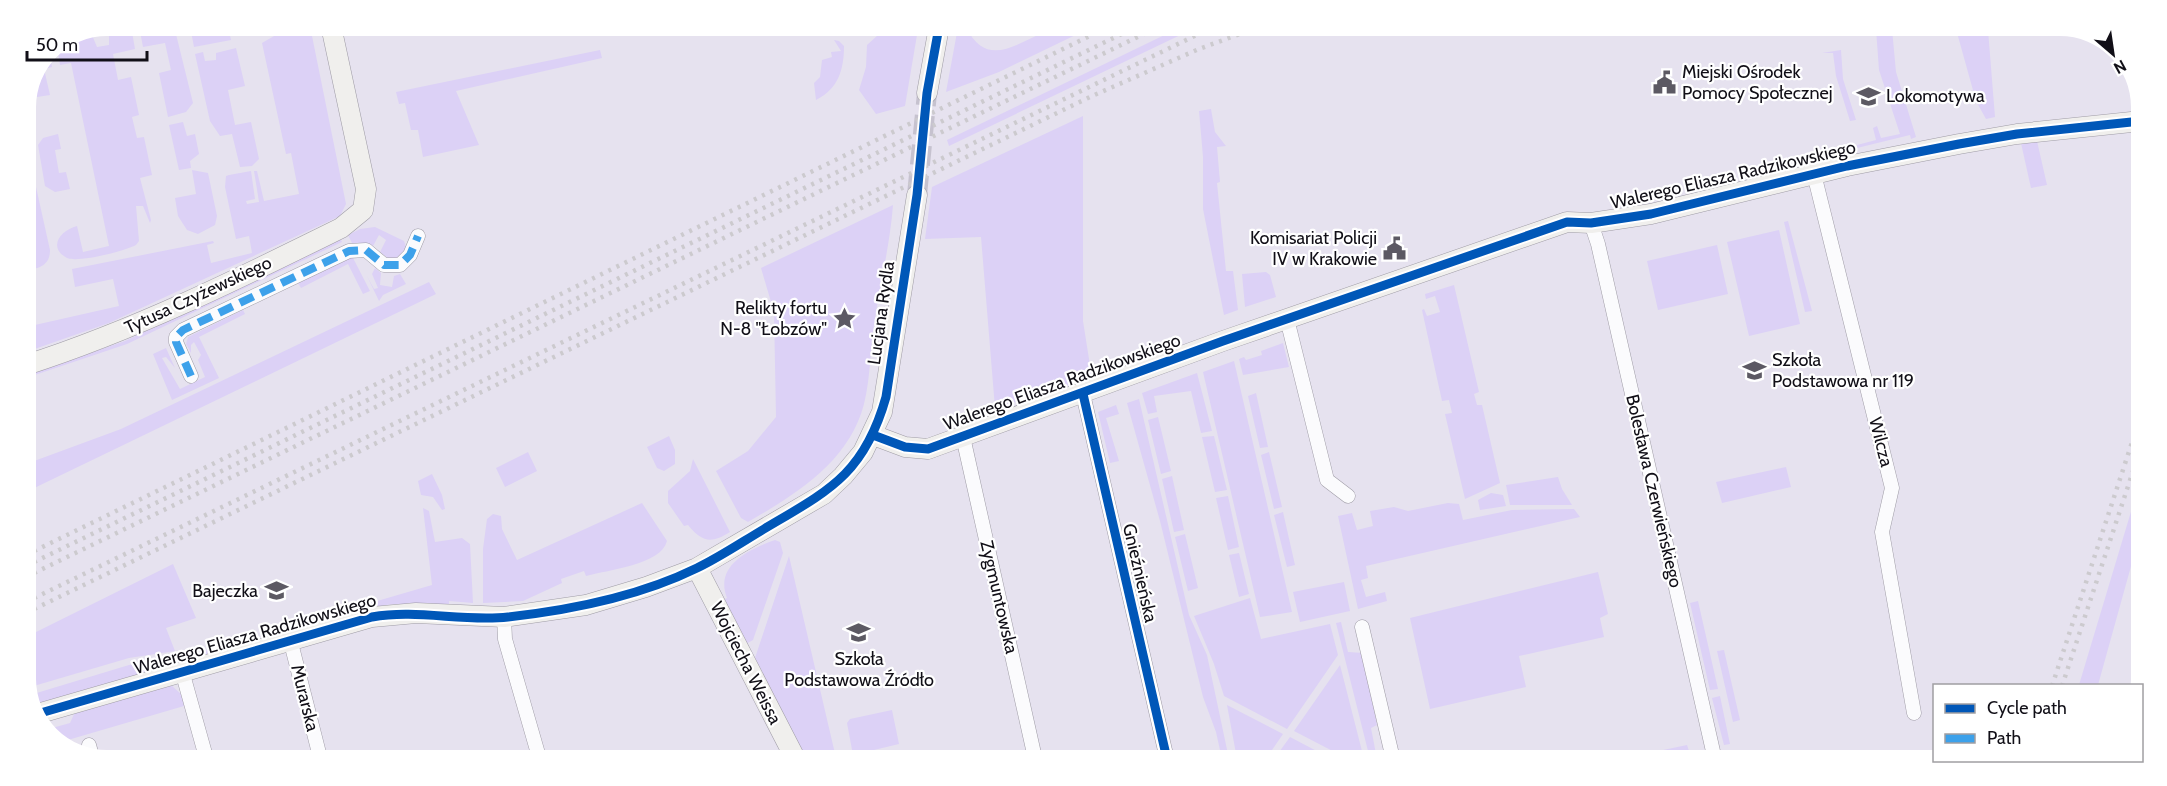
<svg xmlns="http://www.w3.org/2000/svg" width="2167" height="786" viewBox="0 0 2167 786" font-family="Cabin,sans-serif">
  <rect width="100%" height="100%" fill="#e6e2ef"/>
  <!-- green -->
  <path fill="#dcd1f6" d="M131,26l4,23 -22,5 5,26 13,-3 8,38 -7,2 5,21 7,-1 8,38 -12,3 11,42 -1,3 -7,-17h-7l3,35 -3,4c-11,6 -58,18 -69,13 -20,-11 -6,-28 10,-32l6,26 26,-6 -38,-183 -11,2 -3,-19 35,-11 5,12 12,-2v-15z
    M139,26h35l19,77 -7,9 -18,5 -9,-44 12,-3 -6,-27 -22,4z
    M190,26h38l3,14 -37,7z
    M272,26h38l36,178 -6,12 -231,107 -83,29v-25l93,-21 -6,-27 -38,8 -3,-18 141,-28 1,2 -7,2 4,18 41,-10 -3,-17 -13,3 -11,-52 1,-11 3,-1 22,-4 4,28 -9,2 1,3 12,-2 -5,-31h3l7,30 35,-7 -8,-41 -5,1 -24,-111 12,-7z
    M958,27h8c22,45 54,13 86,2 10,-4 26,-1 38,-1l-91,44 -53,20z
    M1179,28h16l-246,118 -2,-6z
    M1876,29h16l4,43 20,65 -5,2 -1,-4 -53,13v-3l19,-5 -3,-12 4,-2 4,12 19,-4 -21,-64z
    M1956,29l32,1 7,87 -9,2 -10,-18z
    M878,35h39l-12,71 -29,8 -17,-24 7,-23 1,-22z
    M834,40l5,1 5,5c0,24 -6,43 -28,54l-2,-17 6,-6 2,-17 10,-3 -1,-5 10,-1z
    M236,48l9,38 -17,4 7,35 16,-3 8,37 -7,7 -12,1 -8,-33 -12,2 -10,-15 -15,-67 8,-2 2,9 11,-1v-7z
    M49,50l3,17 -8,2 6,26 -13,2 -7,-3z
    M600,50l2,8 -146,33 23,54 -56,12 -5,-27h-7l-6,-27 -6,1 -3,-12z
    M1841,50l2,29 13,41 -6,1 -14,-45 -3,-23h-11z
    M1211,109l4,23 11,14 -9,1 3,35 -3,1 9,88h7l5,39 -14,5 -21,-106v-52l-4,-46z
    M1083,116v205l9,57 -97,30 -14,-171 -56,2 7,-52z
    M183,122l4,14 8,-2 4,20 -9,7 1,7 -12,2 -10,-45z
    M58,134l3,15 -6,1 4,23 7,-1 4,17 -15,3 -10,-6 -7,-41 5,-7z
    M2037,141l10,44 -16,3 -10,-45z
    M26,142l24,108c0,16 -11,18 -24,21v-8l9,-2 -9,-46z
    M192,170l16,3 9,43 -2,9 -17,9 -11,-4 -9,-14 -3,-18 21,-4z
    M893,205c-3,39 -12,75 -18,113 -5,28 -4,58 -11,86 -15,58 -68,90 -116,118l-7,-4 -25,-47 32,-20 28,-34 -2,-105 -13,-44z
    M1788,221l24,90 -7,1 -21,-90z
    M375,227l29,14 2,6 -6,10 -11,2 -9,-7 6,-12 -7,-5 -6,11 -8,-3 -12,2 -5,-10 12,-6z
    M1779,230l21,94 -51,12 -22,-94z
    M340,238l2,4 -215,102 -101,34v-3l99,-34z
    M1717,245l11,49 -70,16 -11,-49z
    M352,256l18,35 -7,3 -15,-30 -47,24 -3,-5z
    M375,268l6,5 -1,12 12,2 2,-11 6,-2 6,10 -23,11 -4,6 -12,-25 7,13 4,-1 -6,-14z
    M1266,272l4,3 6,22 -31,10 -3,-33z
    M429,282l7,12 -410,198v-28l95,-35z
    M1454,285l25,107 -5,2 3,11h5l18,78 -35,16 -20,-85 7,-1 -3,-13 -7,1 -20,-91 2,-1 3,7 13,-4 -5,-16 -9,3 -1,-5z
    M243,310l2,4 -46,23 20,41 -47,22 -19,-46 13,-6 9,20 -9,-11 -4,1 18,31 25,-12 -7,-17 3,-5 -7,-13 -3,3v8l-5,-9 2,-7z
    M1283,343l6,24 -46,8 -4,-16 5,-2 2,3 16,-5 -1,-4z
    M1234,361l58,251 -32,5 -57,-245z
    M1197,373l15,58 -11,2 -10,-42 -37,5 3,16 -9,2 -6,-21z
    M1256,393l12,54 -8,1 -12,-52z
    M1139,399l50,216 18,40 22,104h-7l-6,-27 -13,-35 -43,-176 -30,-107 -3,-11z
    M1116,405l3,9 -13,4 13,43 -9,2 -12,-51z
    M1158,417l13,54 -10,3 -13,-54z
    M669,436l6,14v14l-11,7 -7,-3 -10,-21z
    M1214,436l13,54 -12,2 -13,-55z
    M528,452l9,19 -32,16 -9,-19z
    M1269,452l13,55 -8,2 -13,-54z
    M693,459l37,73c-19,12 -28,10 -42,-7l-4,1 -16,-23v-12l22,-20z
    M1786,467l5,20 -69,16 -6,-21z
    M432,474l10,21 3,14 -3,1 -9,-13 -12,-2 -3,-14z
    M1172,476l12,54 -10,2 -12,-53z
    M1558,477l4,12 10,16h-62l-4,-20z
    M2139,485l-1,56 -40,144h-19z
    M1491,493l12,2 3,11 -26,4 -2,-10z
    M1228,496l11,51 -11,3 -12,-52z
    M642,503l25,38c-6,24 -60,29 -81,35l-2,-5 -23,8 1,4 -39,18 -40,2v-54l4,-30 6,-5 8,2 1,13 15,31z
    M1448,503l11,1 4,16 49,-10 62,-1 6,8 -214,49 2,12 -7,2 5,17 19,-5 2,9 -29,8 -20,-93 14,-3 5,17 16,-4 -3,-15 24,-4 14,4z
    M423,508l6,3 6,31 27,-4 8,6 3,59 -24,-2v4l-56,-1 -57,9 96,-28z
    M1283,512l12,53 -8,2 -13,-52z
    M1185,534l13,54 -10,3 -13,-54z
    M775,540l5,2 3,11 -30,87 -7,4 -23,-44 4,-2c-13,-33 23,-49 48,-58z
    M1239,553l10,41 -10,3 -10,-42z
    M789,556l47,202h-34l-8,-24 -39,-76z
    M173,564l23,54 -30,10 9,23 -46,7 -102,30 -1,-51z
    M1598,572l10,42 -8,4 4,19 -85,19 7,31 -96,22 -20,-91z
    M1344,582l6,29 -50,11 -7,-30z
    M1250,598l11,41 69,-15 8,31 -51,74 -63,-33 -10,-32 -20,-48z
    M1698,601l20,88 -8,1 -20,-87z
    M1341,622l7,30 15,1 16,55 -5,2 3,15 -6,3 6,31h-7l-34,-136z
    M208,650l-1,4 -173,52 -4,-11 99,-30 36,-3z
    M1724,650l16,70 -7,2 -16,-71z
    M1340,665l24,94h-16l-54,-28z
    M165,686h7l10,9 2,11 -123,36 -16,-12 25,-7 5,-11z
    M1720,696l10,48 -6,1 -12,-47z
    M1227,705l56,29 -17,25h-29z
    M892,710l7,34 -46,11 -6,-32 3,-4z
    M1290,737l40,21 2,1h-58z
    M1687,745l5,15h-30l-18,-6z"/>
  <g fill="none" stroke-linecap="round" stroke-linejoin="round">
    <!-- secondary-tunnel -->
    <path stroke="#c6c2cf" stroke-width="20" stroke-dasharray="20 10" stroke-linecap="butt" d="M917,195l10,-102"/>
    <defs>
      <path id="street" d="M1814,174l78,314 -10,44 32,181
        M1591,223l7,21 117,516
        M1287,319l40,161 21,16
        M191,376l-15,-34v-5l7,-7 166,-79 17,-1 18,15h16l10,-10 8,-19
        M1083,394l84,365
        M963,437l72,321
        M504,617l1,22 34,118
        M1362,627l31,132
        M290,639l30,118
        M182,671l24,86
        M89,745l3,11"/>
      <path id="secondary" d="M927,93l12,-66
        M26,365c109,-35 212,-86 315,-137l22,-18 3,-21 -35,-163
        M873,435l32,12 23,2 295,-108 344,-119 24,1 60,-9 196,-48 112,-22 58,-10 124,-13
        M697,568l98,190
        M37,714l335,-97 44,-4 88,4 82,-12 60,-18 51,-19 127,-74 19,-18 20,-24 19,-40 35,-217"/>
    </defs>
    <!-- street casing -->
    <use href="#street" stroke="#9f9ca6" stroke-width="15"/>
    <!-- secondary casing -->
    <use href="#secondary" stroke="#9f9ca6" stroke-width="21"/>
    <!-- street -->
    <use href="#street" stroke="#fbfbfd" stroke-width="14"/>
    <!-- secondary -->
    <use href="#secondary" stroke="#f0efed" stroke-width="20"/>
    <!-- rail -->
    <path stroke="#cccace" stroke-width="4.5" stroke-dasharray="3 6" stroke-linecap="butt" d="M26,555l1080,-527
      M26,566l1108,-538
      M26,577l1130,-549
      M26,602l1185,-574
      M26,613l1066,-517 107,-47 57,-21
      M2052,686l87,-265
      M2062,686l77,-233"/>
    <!-- quiet -->
    <path stroke="#3da1ea" stroke-width="8" stroke-dasharray="15 8" stroke-linecap="butt" d="M191,376l-15,-34v-5l7,-7 166,-79 17,-1 18,15h16l10,-10 8,-19"/>
    <defs>
      <path id="cycleway" d="M1083,394l84,365
        M873,435l32,12 23,2 295,-108 344,-119 24,1 60,-9 196,-48 112,-22 58,-10 124,-13
        M37,714l335,-97c45,-8 91,5 136,0 63,-7 132,-21 189,-49 23,-11 45,-26 67,-39 64,-38 100,-54 122,-132l31,-202 10,-102 12,-66"/>
    </defs>
    <!-- cycleway casing -->
    <use href="#cycleway" stroke="#fff" stroke-width="13"/>
    <!-- cycleway -->
    <use href="#cycleway" stroke="#0057b8" stroke-width="9"/>
  </g>
  <!-- icons -->
  <defs>
    <symbol id="civic-bare" viewBox="-9 -9 18 18"><path d="M-.6-6.5H3V-4.5H.6V-3L4-1V1h2V6H-6V1h2V-1L-.6-3ZM-1.2 2.5V6h2.4V2.5Z" fill="#5c5963" stroke="#fff" stroke-width="2.5" paint-order="stroke"/></symbol>
    <symbol id="school-bare" viewBox="-9 -9 18 18"><path d="M0-5L7-2L0 1L-7-2ZM-4 1L0 2.5L4 1V4Q0 6-4 4Z" fill="#5c5963" stroke="#fff" stroke-width="2.5" paint-order="stroke"/></symbol>
    <symbol id="sight-bare" viewBox="-9 -9 18 18"><path d="M0-6L1.8-2.2L6-1.7L2.9 1.2L3.7 5.4L0 3.3L-3.7 5.4L-2.9 1.2L-6-1.7L-1.8-2.2Z" fill="#5c5963" stroke="#fff" stroke-width="2.5" paint-order="stroke"/></symbol>
  </defs>
  <g fill-rule="evenodd">
    <use href="#civic-bare" x="1648" y="66" width="33" height="33"/>
    <use href="#school-bare" x="1852" y="80" width="33" height="33"/>
    <use href="#civic-bare" x="1378" y="232" width="33" height="33"/>
    <use href="#sight-bare" x="828" y="302" width="33" height="33"/>
    <use href="#school-bare" x="1738" y="354" width="33" height="33"/>
    <use href="#school-bare" x="260" y="574" width="33" height="33"/>
    <use href="#school-bare" x="842" y="616" width="33" height="33"/>
  </g>
  <g text-anchor="middle" stroke-width="4.5" stroke-linejoin="round" paint-order="stroke">
    <!-- poi labels -->
    <g font-size="18" fill="#110f17" stroke="#fff" text-anchor="start">
      <text x="1682" y="78">Miejski Ośrodek<tspan x="1682" dy="21">Pomocy Społecznej</tspan></text>
      <text x="1886" y="102">Lokomotywa</text>
      <text x="1377" y="244" text-anchor="end">Komisariat Policji<tspan x="1377" dy="21">IV w Krakowie</tspan></text>
      <text x="827" y="314" text-anchor="end">Relikty fortu<tspan x="827" dy="21">N-8 "Łobzów"</tspan></text>
      <text x="1772" y="366">Szkoła<tspan x="1772" dy="21">Podstawowa nr 119</tspan></text>
      <text x="258" y="597" text-anchor="end">Bajeczka</text>
      <text x="859" y="665" text-anchor="middle">Szkoła<tspan x="859" dy="21">Podstawowa Źródło</tspan></text>
    </g>
    <!-- street labels -->
    <g font-size="18" fill="#110f17" stroke="#fff">
      <text transform="translate(1733 175) rotate(-13)" y="6">Walerego Eliasza Radzikowskiego</text>
      <text transform="translate(198 295) rotate(-25)" y="6">Tytusa Czyżewskiego</text>
      <text transform="translate(881 313) rotate(-82)" y="6">Lucjana Rydla</text>
      <text transform="translate(1062 382) rotate(-20)" y="6">Walerego Eliasza Radzikowskiego</text>
      <text transform="translate(1881 442) rotate(76)" y="6">Wilcza</text>
      <text transform="translate(1654 491) rotate(77)" y="6">Bolesława Czerwieńskiego</text>
      <text transform="translate(1140 573) rotate(77)" y="6">Gnieźnieńska</text>
      <text transform="translate(999 597) rotate(77)" y="6">Zygmuntowska</text>
      <text transform="translate(255 634) rotate(-16)" y="6">Walerego Eliasza Radzikowskiego</text>
      <text transform="translate(746 663) rotate(63)" y="6">Wojciecha Weissa</text>
      <text transform="translate(305 698) rotate(76)" y="6">Murarska</text>
    </g>
  </g>
  <!-- crop -->
  <path d="M0 0H2167V786H0ZM107 36H2060A71 71 0 0 1 2131 107V679A71 71 0 0 1 2060 750H107A71 71 0 0 1 36 679V107A71 71 0 0 1 107 36Z" fill="#fff" fill-rule="evenodd"/>
  <!-- legend -->
  <rect x="1933" y="684" width="210" height="78" fill="#ffffff" stroke="#a09fa2" stroke-width="1.5"/>
  <rect x="1945" y="704" width="30" height="9" fill="#0057b8" stroke="#a09fa2" stroke-width="1.5"/>
  <text x="1987" y="714" font-size="18" fill="#110f17">Cycle path</text>
  <rect x="1945" y="734" width="30" height="9" fill="#3da1ea" stroke="#a09fa2" stroke-width="1.5"/>
  <text x="1987" y="744" font-size="18" fill="#110f17">Path</text>
  <!-- north arrow -->
  <g transform="translate(2113 54) rotate(151)" stroke="#ffffff" stroke-width="4.5" paint-order="stroke">
  <path d="M0-4.5L10 22L0 15L-10 22Z" fill="#110f17"/>
  <text y="-9" font-size="16" font-weight="bold" text-anchor="middle" fill="#110f17">N</text>
  </g>
  <!-- scale -->
  <path d="M27 51v9h120v-9" fill="none" stroke="#110f17" stroke-width="3"/>
  <text x="36" y="51" font-size="18" fill="#110f17" stroke="#ffffff" stroke-width="4.5" paint-order="stroke">50 m</text>
</svg>
